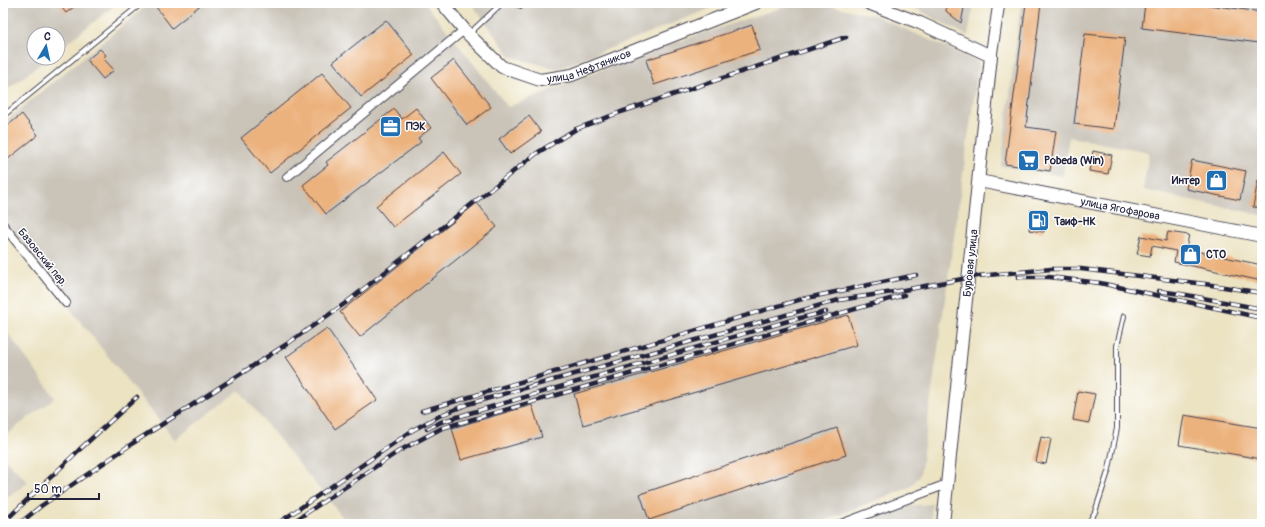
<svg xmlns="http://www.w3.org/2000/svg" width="1265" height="527" viewBox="0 0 1265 527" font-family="Pangolin,sans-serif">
  <rect width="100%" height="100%" fill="#fff"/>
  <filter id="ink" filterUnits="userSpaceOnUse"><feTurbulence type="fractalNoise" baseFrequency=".025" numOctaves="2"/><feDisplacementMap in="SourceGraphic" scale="8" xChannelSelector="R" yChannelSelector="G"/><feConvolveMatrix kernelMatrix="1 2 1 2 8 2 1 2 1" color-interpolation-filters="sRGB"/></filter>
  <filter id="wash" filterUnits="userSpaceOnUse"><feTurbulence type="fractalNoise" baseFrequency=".012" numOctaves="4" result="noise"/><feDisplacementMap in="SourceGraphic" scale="16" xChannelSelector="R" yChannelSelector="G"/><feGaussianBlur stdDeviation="0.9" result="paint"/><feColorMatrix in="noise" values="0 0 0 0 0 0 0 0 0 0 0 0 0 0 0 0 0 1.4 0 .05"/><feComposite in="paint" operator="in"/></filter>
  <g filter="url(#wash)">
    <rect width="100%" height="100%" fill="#ece3c3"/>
    <!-- industrial -->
    <path fill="#c9c3b8" d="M3,3h115l-60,47v-16h-24v24h14l-45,35z
      M150,3h275l83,104 141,-56 146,-48h24l57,13 103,46 -59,413 -10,12 -94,37h-468l-109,-134 -64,50 -172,-215v-102z
      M471,3h253l-166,66 -47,-12z
      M905,3h69l-6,33z
      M1021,3h241v212l-119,-25 6,-38 -80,-15 -6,39 -62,-10z
      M3,326l52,72 -52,39z
      M3,457l25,25 -25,19z
      M932,504l-1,20h-75l47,-18z"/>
    <g id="blocks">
      <!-- building -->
      <path fill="#ecb27e" d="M58,3h21l-13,10z
        M160,3h43l-31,25 -16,-21z
        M947,3h18l-4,20 -15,-12z
        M1026,3h15l-15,124 30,4 -6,40 -45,-7 5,-38z
        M1145,3h48l69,9 -3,31 -117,-15z
        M386,20l28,35 -53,42 -28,-35z
        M752,25l8,25 -106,35 -8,-25z
        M1085,34l40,4 -11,91 -40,-5z
        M100,49l6,6 -3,3 11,12 -11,9 -16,-19z
        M454,60l37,47 -24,18 -36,-47z
        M322,73l29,35 -81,65 -29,-35z
        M416,108l15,20 -13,10 3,4 -95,72 -23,-29 25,-20 -2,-3 68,-53 8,10z
        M22,114l16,21 -35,28v-34z
        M529,116l12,16 -31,22 -11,-15z
        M1093,151l19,4 -4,19 -19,-3z
        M444,152l17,22 -68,53 -17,-21z
        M1192,160l54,11 -6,29 -54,-11z
        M1258,180h4v28l-9,-1z
        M477,203l20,24 -137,110 -20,-25z
        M1031,210l15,2 -2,20 -15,-2z
        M1168,232l21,3 -3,14 76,16v16l-88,-19 2,-11 -24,-5 -2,10 -13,-2 4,-18 25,5z
        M848,315l9,30 -274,80 -9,-31z
        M327,328l50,72 -42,29 -49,-72z
        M1078,391l17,3 -6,29 -16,-3z
        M532,405l10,32 -81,23 -9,-32z
        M1184,415l78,13v31l-83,-14z
        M837,428l9,27 -197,65 -9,-26z
        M1041,437l10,2 -5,25 -10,-2z"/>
    </g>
  </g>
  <g filter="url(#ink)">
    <use href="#blocks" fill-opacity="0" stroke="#403f4f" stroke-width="1"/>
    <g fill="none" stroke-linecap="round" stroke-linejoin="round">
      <defs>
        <path id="lane" d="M512,3l9,3 4,-3
          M470,33l32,-30
          M3,116l139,-113
          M1088,524l7,-12 14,-43 8,-41v-82l7,-30"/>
        <path id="street" d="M287,177l177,-147
          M3,225l63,78
          M841,524l106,-40"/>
        <path id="secondary" d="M991,56l8,-53"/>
        <g id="primary">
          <path id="s1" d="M442,3l26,31 34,33 38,13 32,-5 184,-72"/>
          <path d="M868,3l52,20 71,33 -48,468"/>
          <path id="s2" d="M979,181l283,55"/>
        </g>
      </defs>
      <!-- lane casing -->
      <use href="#lane" stroke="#403f4f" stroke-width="6"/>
      <!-- street casing -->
      <use href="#street" stroke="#403f4f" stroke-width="10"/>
      <!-- secondary casing -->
      <use href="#secondary" stroke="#403f4f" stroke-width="13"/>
      <!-- primary casing -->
      <use href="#primary" stroke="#403f4f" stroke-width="14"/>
      <!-- lane -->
      <use href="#lane" stroke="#fff" stroke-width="4"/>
      <!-- street -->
      <use href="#street" stroke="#fff" stroke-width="8"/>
      <!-- secondary -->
      <use href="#secondary" stroke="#fff" stroke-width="11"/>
      <!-- primary -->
      <use href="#primary" stroke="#fff" stroke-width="12"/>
      <defs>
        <path id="rail" d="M1018,277h31l51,6 162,35
          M1159,291l22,3 81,15
          M422,411l380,-112 114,-24
          M427,429l14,-7 29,-9 318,-92 38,-9
          M3,523l76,-73 58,-53
          M19,524l22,-18 92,-63 154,-99 60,-42 190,-149 39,-24 45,-17 225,-75
          M277,524l136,-94 26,-14 29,-12 371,-104 54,-8 85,-16 73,-7h30l124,15 57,9
          M290,524l109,-73 43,-23 462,-133"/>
      </defs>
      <!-- rail casing -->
      <use href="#rail" stroke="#22223b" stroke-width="4.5"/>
      <!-- rail -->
      <use href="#rail" stroke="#fff" stroke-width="3" stroke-dasharray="9" stroke-linecap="butt"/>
    </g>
  </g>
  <!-- icons -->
  <defs>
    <symbol id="office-square" viewBox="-11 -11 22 22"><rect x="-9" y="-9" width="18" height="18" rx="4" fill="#1f6fb2" stroke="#fff"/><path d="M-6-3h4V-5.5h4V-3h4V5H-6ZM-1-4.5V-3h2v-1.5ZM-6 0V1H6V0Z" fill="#fff"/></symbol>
    <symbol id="supermarket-square" viewBox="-11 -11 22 22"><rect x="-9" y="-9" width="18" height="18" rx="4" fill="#1f6fb2" stroke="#fff"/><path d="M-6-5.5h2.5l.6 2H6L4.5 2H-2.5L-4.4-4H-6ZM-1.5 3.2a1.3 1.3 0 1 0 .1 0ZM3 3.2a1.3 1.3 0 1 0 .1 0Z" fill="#fff"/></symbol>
    <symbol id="shop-square" viewBox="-11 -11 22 22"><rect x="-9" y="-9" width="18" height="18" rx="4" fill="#1f6fb2" stroke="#fff"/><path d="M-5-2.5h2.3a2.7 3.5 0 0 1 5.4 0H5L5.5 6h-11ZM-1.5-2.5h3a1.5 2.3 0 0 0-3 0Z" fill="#fff"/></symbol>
    <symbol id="fuel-square" viewBox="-11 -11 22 22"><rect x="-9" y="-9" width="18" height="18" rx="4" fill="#1f6fb2" stroke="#fff"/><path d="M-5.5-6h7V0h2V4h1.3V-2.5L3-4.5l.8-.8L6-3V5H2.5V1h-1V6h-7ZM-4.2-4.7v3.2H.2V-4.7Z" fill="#fff"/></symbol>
  </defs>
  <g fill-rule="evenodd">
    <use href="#office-square" x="378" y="114" width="25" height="25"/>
    <use href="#supermarket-square" x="1016" y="148" width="25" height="25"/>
    <use href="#shop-square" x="1204" y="168" width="25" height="25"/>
    <use href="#fuel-square" x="1026" y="208" width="25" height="25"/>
    <use href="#shop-square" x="1178" y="242" width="25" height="25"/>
  </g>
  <g text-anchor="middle" stroke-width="3" stroke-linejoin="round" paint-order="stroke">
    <!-- street labels -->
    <g font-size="11" fill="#22223b" stroke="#fff">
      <text dy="4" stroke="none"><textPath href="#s1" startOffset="179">улица Нефтяников</textPath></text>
      <text dy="4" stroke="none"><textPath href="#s2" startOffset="144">улица Ягофарова</textPath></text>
      <text transform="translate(43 257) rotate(51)" y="4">Базовский пер.</text>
      <text transform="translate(970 263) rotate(-84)" y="4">Буровая улица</text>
    </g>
    <!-- poi labels -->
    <g font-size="11" font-weight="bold" fill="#22223b" stroke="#fff" text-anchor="start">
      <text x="406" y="130">ПЭК</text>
      <text x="1044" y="164">Pobeda (Win)</text>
      <text x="1200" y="184" text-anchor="end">Интер</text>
      <text x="1054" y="225">Таиф-НК</text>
      <text x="1206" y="258">СТО</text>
    </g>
  </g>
  <!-- margin -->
  <rect width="1265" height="527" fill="none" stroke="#fff" stroke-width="16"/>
  <!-- north arrow -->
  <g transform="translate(46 46) rotate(9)"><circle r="19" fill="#ffffff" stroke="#a7a7b1"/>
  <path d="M0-3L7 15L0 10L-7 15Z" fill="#1f6fb2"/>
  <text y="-6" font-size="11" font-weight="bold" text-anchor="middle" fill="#22223b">С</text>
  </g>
  <!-- scale -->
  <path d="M28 493v6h71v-6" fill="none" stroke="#22223b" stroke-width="2"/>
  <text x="34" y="493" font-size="12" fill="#22223b" stroke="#ffffff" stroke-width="3" paint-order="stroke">50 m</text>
</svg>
